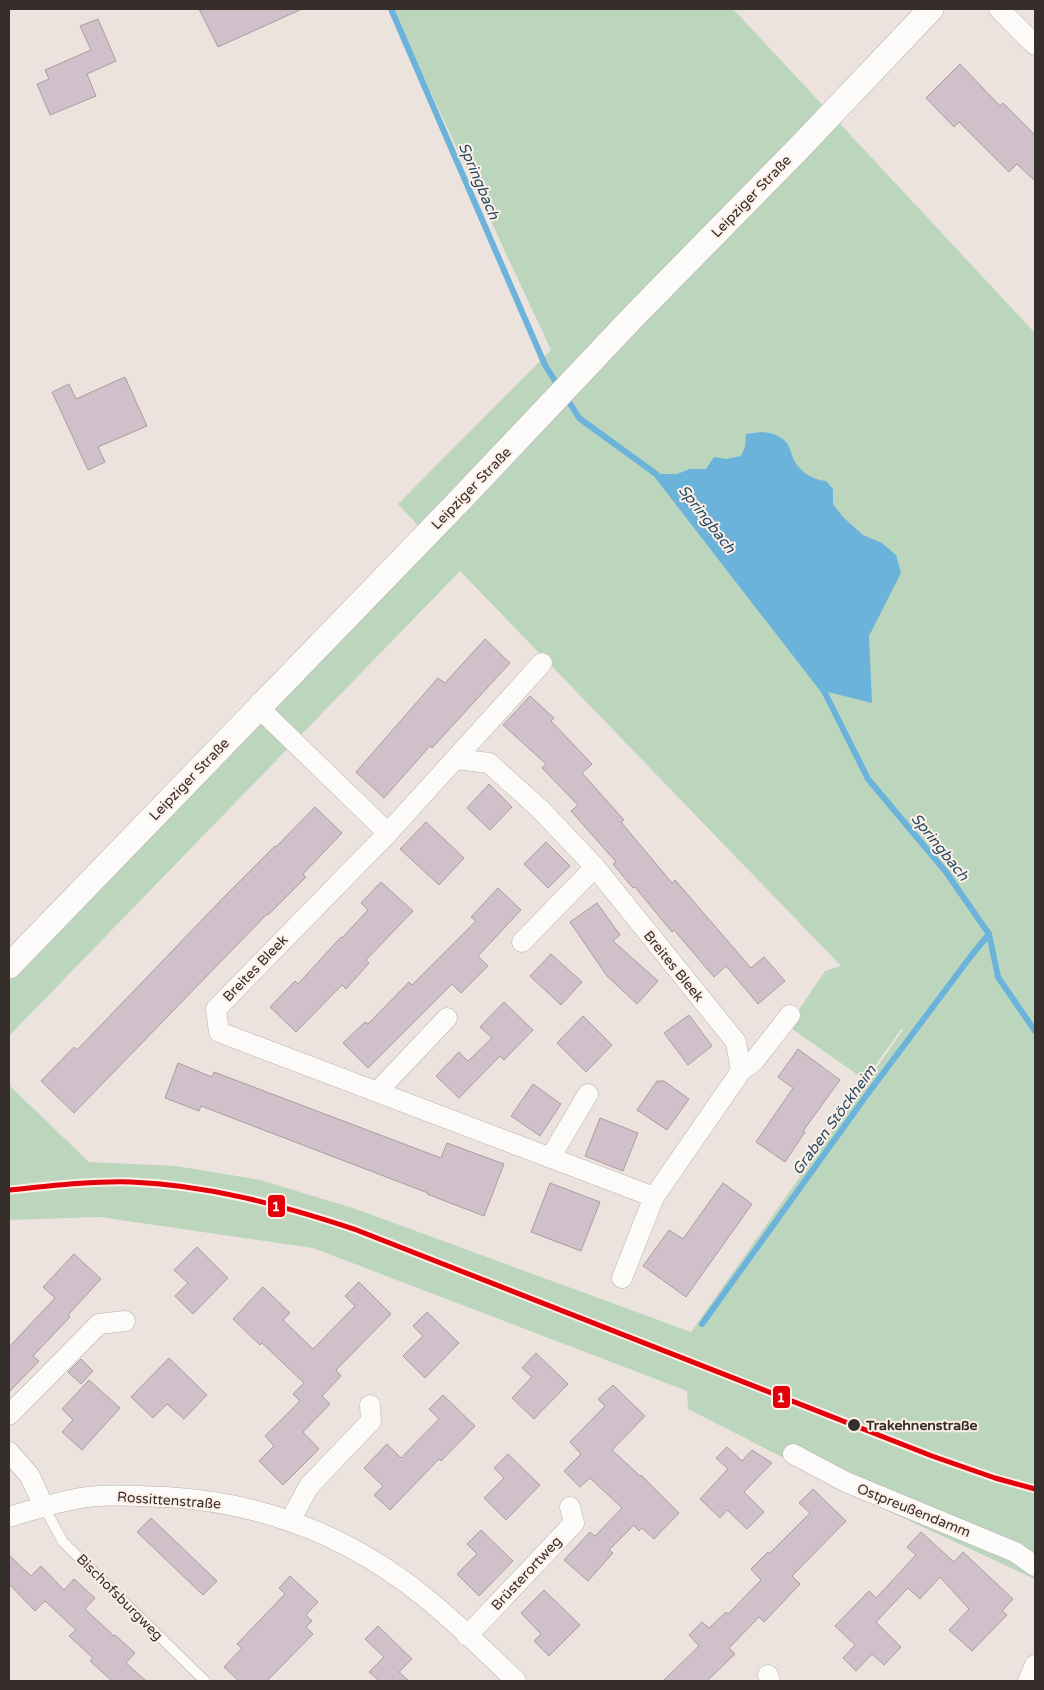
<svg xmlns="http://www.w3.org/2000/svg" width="1044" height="1690" viewBox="0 0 1044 1690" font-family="'Varela Round',sans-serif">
  <rect width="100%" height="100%" fill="#ede3de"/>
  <!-- green -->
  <path fill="#bbd6bd" d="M392,9h341l302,324v1246l-149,-69 -198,-101 -1,-18 -374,-143 -213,-31 -91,3v-135l80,77 87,4 84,14 93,28 338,124 212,-302 -1,-2 -37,52 -77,-54 37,-55 16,-5 -381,-395 -451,465v-64l425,-429 -36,-39 153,-154z"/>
  <!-- water -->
  <path fill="#6bb3da" d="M761,432c10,1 17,2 25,10 4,4 5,12 8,18 6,12 19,20 32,21l7,8v15l10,13 20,18 19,8 14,12 5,18 -32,63 3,67 -48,-12 -168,-217h21l13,-5h16l8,-12 12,2 15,-3 4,-9 1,-13z"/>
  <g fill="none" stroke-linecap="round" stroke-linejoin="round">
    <!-- stream -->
    <path stroke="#6bb3da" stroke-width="6" d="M391,9l154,356 14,22
      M566,397l13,21 77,56 168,217 44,88 78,93 43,62 9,43 37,54
      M702,1324l164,-228 105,-140 18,-22"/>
  </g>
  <!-- building -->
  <path fill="#d1bfca" stroke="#a79f9f" d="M199,9h103l-84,38z
    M98,19l18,42 -29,13 9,22 -46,19 -13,-31 12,-5 -4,-9 46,-20 -11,-24z
    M960,64l40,42 3,-3 32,32v46l-18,-17 -8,8 -50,-50 -5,5 -28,-29z
    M125,377l22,49 -49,21 7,15 -17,8 -36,-78 17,-8 7,15z
    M485,639l25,24 -78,85 -2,-2 -46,52 -28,-26 82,-94 7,5z
    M530,696l24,22 -3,3 41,43 -10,9 42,47 -3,2 51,61 3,-3 76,88 13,-11 21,24 -27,23 -32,-38 -12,11 -40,-47 -2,2 -37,-45 -2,1 -20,-24 3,-2 -45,-51 7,-6 -36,-37 4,-4 -43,-39z
    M489,784l23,23 -22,23 -23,-22z
    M315,807l27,26 -39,41 3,3 -38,38 -1,-1 -193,199 -33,-32 33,-34 3,3 147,-153 51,-51 1,1z
    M426,822l38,36 -25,27 -39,-36z
    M546,842l24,24 -22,22 -24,-24z
    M381,882l32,29 -47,49 3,3 -23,26 -4,-4 -46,47 -26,-25 25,-26 3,3 43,-47 1,1 26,-28 -7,-7z
    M498,888l23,22 -43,46 10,10 -27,27 -9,-9 -84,84 -25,-25 22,-21 3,2 41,-42 3,3 64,-64 -5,-4z
    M597,903l23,32 -7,6 45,40 -21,23 -30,-28 -37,-54z
    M551,954l31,28 -21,23 -31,-29z
    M504,1002l29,28 -29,30 -4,-4 -41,42 -23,-22 23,-24 9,9 24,-23 -12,-11z
    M689,1015l23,31 -24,19 -24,-32z
    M583,1016l29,29 -26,27 -29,-29z
    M798,1049l42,31 -37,51 2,1 -20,30 -29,-20 37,-54 -15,-11z
    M178,1063l34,14 2,-5 227,86 6,-15 57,21 -20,52 -57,-22 1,-1 -227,-87 -2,5 -34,-13z
    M657,1081h7l25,18 -22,31 -30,-20z
    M533,1084l28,20 -21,32 -29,-20z
    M600,1118l38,15 -15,38 -38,-15z
    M550,1183l50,19 -19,49 -50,-19z
    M723,1183l29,21 -66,93 -43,-31 26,-36 14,9z
    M197,1247l31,31 -35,36 -18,-18 13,-13 -14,-13z
    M74,1254l27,25 -33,36 2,2 -37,39 6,5 -30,31v-45l46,-49 -12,-11z
    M359,1282l32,32 -55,56 5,6 -19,20 8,8 -27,28 16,17 -36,36 -24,-24 15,-15 -9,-10 35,-35 -7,-7 11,-11 -42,-40 -2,2 -27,-26 30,-32 27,26 -7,7 30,29 42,-43 -10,-10z
    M427,1312l32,31 -34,35 -22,-22 20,-20 -10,-10z
    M536,1353l32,31 -34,35 -22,-21 20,-21 -10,-9z
    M169,1358l38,37 -23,24 -17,-15 -14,14 -22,-21z
    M81,1359l12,12 -12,13 -13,-12z
    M89,1380l31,28 -38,42 -20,-18 11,-12 -11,-11z
    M613,1385l32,31 -33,34 28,26 1,-1 38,38 -25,26 -12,-11 -3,3 -5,-6 -25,25 4,3 -25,28 -24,-21 26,-28 5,4 27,-28 -32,-30 -10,9 -16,-16 17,-17 -11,-12 35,-36 -7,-7z
    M443,1395l32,31 -34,35 -2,-2 -49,51 -16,-15 9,-9 -19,-18 23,-24 14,14 38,-39 -10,-10z
    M727,1447l15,14 10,-11 20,13 -28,29 20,20 -17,17 -20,-19 -7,8 -20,-19 28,-30 -12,-11z
    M508,1454l32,31 -34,35 -22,-22 20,-20 -10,-10z
    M813,1489l33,32 -54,55 8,8 -36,38 -5,-5 -30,31 6,6 -28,27h-44l36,-35 -10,-11 13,-13 7,6 17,-16 2,2 33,-34 -10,-11 17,-17 1,2 41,-41 -11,-10z
    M151,1518l66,63 -14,14 -66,-63z
    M481,1530l32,31 -34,35 -22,-22 20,-20 -10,-10z
    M921,1532l33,30 9,-10 50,47 -11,12 5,4 -35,36 -23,-21 20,-21 -29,-32 -20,22 -12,-11 -32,34 25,25 -17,18 -12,-11 -16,17 -13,-13 12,-13 -20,-19 34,-35 7,7 40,-43 -9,-8z
    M9,1555l22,21 10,-10 23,24 10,-11 21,19 -10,11 29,27 1,-1 20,18 -9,10 20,18h-34l-22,-20 3,-3 -24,-22 7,-6 -31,-29 -10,10 -26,-27z
    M290,1576l28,26 -12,13 6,6 -6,6 7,7 -46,47h-28l-15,-14 18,-19 -5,-4 48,-50 -6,-6z
    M544,1590l36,35 -31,31 -15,-15 7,-7 -20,-21z
    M378,1626l34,33 -13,13 10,9h-30l-10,-9 15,-15 -19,-18z"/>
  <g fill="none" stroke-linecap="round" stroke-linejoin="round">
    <defs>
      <path id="service" d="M44,1507l19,35 142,139"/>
      <path id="minor" d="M999,9l36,36
        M542,663l-154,170 -172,176 3,23 435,165
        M258,707l130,126
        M456,759l33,4 51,46 55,58 141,175 5,29
        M522,942l73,-75
        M377,1092l70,-74
        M550,1158l38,-64
        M622,1278l32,-81 87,-126 13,-10 36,-46
        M9,1415l90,-91 26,-3
        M9,1452l21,24 14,31
        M793,1454l53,28 169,70 20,14
        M9,1517c20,-6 41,-13 62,-17 30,-7 63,-4 94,-3 95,5 182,38 257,98 33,26 64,57 94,86
        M290,1521l19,-35 62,-65 -1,-16
        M467,1636l107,-113 -4,-16
        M768,1675l2,6
        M1028,1681l7,-16"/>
      <path id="tertiary" d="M9,966l453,-468 173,-183 164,-167 132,-139"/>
    </defs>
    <!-- service casing -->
    <use href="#service" stroke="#b8b0ac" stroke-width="11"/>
    <!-- minor casing -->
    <use href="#minor" stroke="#b8b0ac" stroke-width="21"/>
    <!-- tertiary casing -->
    <use href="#tertiary" stroke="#b8b0ac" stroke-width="26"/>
    <!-- service -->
    <use href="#service" stroke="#fcfbfa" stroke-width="10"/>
    <!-- minor -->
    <use href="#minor" stroke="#fcfbfa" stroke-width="20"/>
    <!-- tertiary -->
    <use href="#tertiary" stroke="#fcfbfa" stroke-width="25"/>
    <defs>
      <path id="tram-1" d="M9,1190c40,-4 81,-9 122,-8 77,3 150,23 223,47l578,227 63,22 40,11"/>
    </defs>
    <!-- tram-1 casing -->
    <use href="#tram-1" stroke="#feefe7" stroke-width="9"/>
    <!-- tram-1 -->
    <use href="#tram-1" stroke="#e3000b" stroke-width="5"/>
  </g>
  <!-- markers -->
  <circle fill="#352e2b" stroke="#feefe7" stroke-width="2" cx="854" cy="1425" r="7"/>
  <g text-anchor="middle" stroke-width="4" stroke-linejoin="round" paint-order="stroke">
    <!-- street labels -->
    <g font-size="14" fill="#352e2b" stroke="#feefe7">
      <text transform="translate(751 196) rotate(-46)" y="5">Leipziger Straße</text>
      <text transform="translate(471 488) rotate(-46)" y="5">Leipziger Straße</text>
      <text transform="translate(189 779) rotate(-46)" y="5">Leipziger Straße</text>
      <text transform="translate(674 966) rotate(51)" y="5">Breites Bleek</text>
      <text transform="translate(255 968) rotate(-46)" y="5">Breites Bleek</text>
      <text transform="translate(169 1500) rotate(4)" y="5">Rossittenstraße</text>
      <text transform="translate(914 1510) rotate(22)" y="5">Ostpreußendamm</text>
      <text transform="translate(526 1573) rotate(-47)" y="5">Brüsterortweg</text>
      <text transform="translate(120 1597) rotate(45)" y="5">Bischofsburgweg</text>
    </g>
    <!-- stop labels -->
    <g font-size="14" font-weight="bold" fill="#352e2b" stroke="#feefe7" text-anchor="start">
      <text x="866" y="1430">Trakehnenstraße</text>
    </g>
    <!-- water labels -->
    <g font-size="15" font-style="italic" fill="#224c65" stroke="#feefe7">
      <text transform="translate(479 181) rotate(67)" y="5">Springbach</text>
      <text transform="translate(707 519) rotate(52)" y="5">Springbach</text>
      <text transform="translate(940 847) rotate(51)" y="5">Springbach</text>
      <text transform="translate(834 1120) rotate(-54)" y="5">Graben Stöckheim</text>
    </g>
  </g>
  <g stroke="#feefe7" stroke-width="2">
    <rect x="267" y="1194" width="19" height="24" rx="5" fill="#e3000b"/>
    <rect x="772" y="1385" width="19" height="24" rx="5" fill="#e3000b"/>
  </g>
  <g font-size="14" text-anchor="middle" font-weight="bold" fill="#fff">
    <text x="276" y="1211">1</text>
    <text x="781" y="1402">1</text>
  </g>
  <!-- border -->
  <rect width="1044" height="1690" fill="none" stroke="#352e2b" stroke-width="20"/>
</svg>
